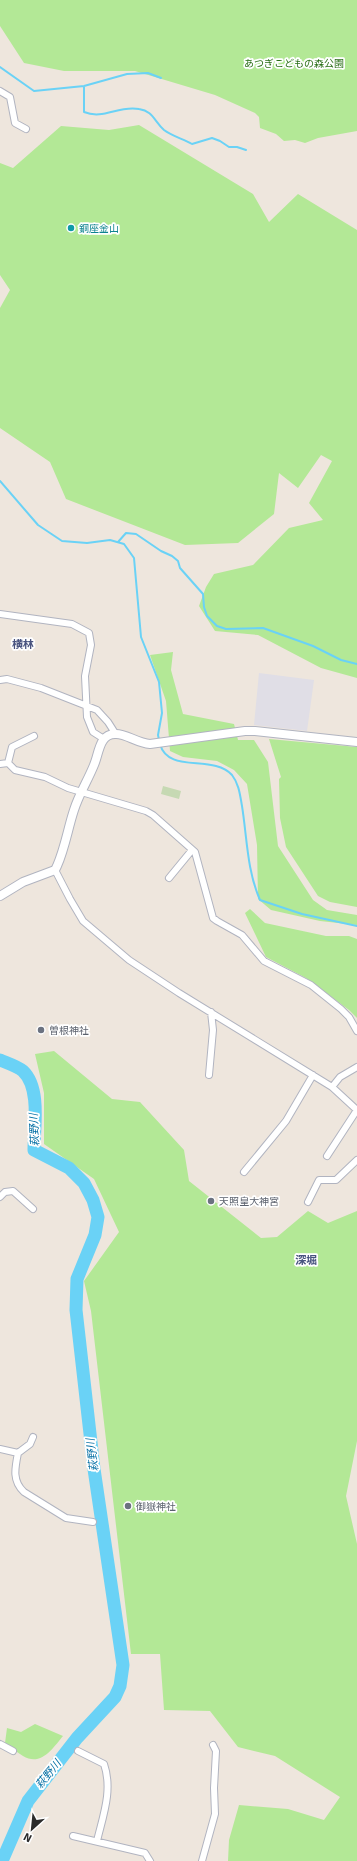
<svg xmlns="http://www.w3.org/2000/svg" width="357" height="1861" viewBox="0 0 357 1861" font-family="Signika,'Noto Sans JP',sans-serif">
  <rect width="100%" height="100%" fill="#eee6dd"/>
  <!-- industrial -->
  <path fill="#e0dee6" d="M259,673l55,7 -7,51 -53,-6z"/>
  <!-- green -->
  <path fill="#b3e896" d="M0,0h357v131l-39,7 -13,5 -10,-3 -11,1 -8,-7 -16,-6 -1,-11 -4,-4 -40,-18 -80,-24h-71l-40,-8 -24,-37z
    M139,125l114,69 16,28 29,-28 59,36v448l-36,-10 -63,-33 -43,-4 -16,-25 7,-19 8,-13 39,-9 36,-37 34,-8 -14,-17 23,-42 -11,-6 -23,33 -19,-15 -5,41 -36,29 -53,2 -119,-46 -16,-37 -50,-34v-120l10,-18 -10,-15v-112l13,5 48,-42 48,4z
    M173,652l-2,18 12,44 51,10 4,16h16l14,22 10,84 35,54 14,10 30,5v10l-37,-4 -49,-11 -13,-11 -1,-54 -10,-61 -13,-14 -17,-9 -34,-4 -13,-6 -4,-50 -16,-46z
    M269,739l88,8v160l-27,-5 -12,-6 -32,-49 -6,-29 -1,-39 2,-2z
    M250,909l15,14 61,13h23l8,3v79l-8,-8 -43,-32 -40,-21 -21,-44z
    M54,1051l58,48 28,3 44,48 5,31 72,57 16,-1 31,-26 20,12 29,-12v230l-11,55 11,48v317h-129l1,-21 10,-35 49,4 36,11 16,-23 -65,-41 -37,-9 -28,-36 -46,-1 -4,-56h-29l-40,-343 -7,-30 35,-49 -25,-53 -50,-35v-51l-9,-39z
    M35,1724l28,12c-10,12 -22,31 -40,20 -7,-4 -12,-9 -18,-13l2,-15 14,4z"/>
  <!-- cemetery -->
  <path fill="#c6d9b3" d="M163,786l18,5 -2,8 -18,-5z"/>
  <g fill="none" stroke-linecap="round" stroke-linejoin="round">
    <!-- stream -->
    <path stroke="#6ad2f6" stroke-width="2" d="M0,67l34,24 50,-5 43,-12 21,-1 13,5
      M84,86v26c20,8 34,-7 55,-3 14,2 15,12 25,21 8,6 19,9 28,14l20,-6 8,3 9,6h8l9,3
      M0,481l38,44 24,16 25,2 23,-3 14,4 10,14 7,79 18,45 3,31 -4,22 1,5
      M118,542l8,-9 10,1 25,17 11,5 6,5 2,7 23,26 1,13 3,9 10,10 9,3 37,-1 50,18 28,14 16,4
      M160,744c8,30 53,10 72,31 7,9 8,20 10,31 5,31 5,65 18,94l42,14 55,12"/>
    <!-- river -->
    <path stroke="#6ad2f6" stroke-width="13" d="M0,1060c7,3 17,6 23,11 18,17 11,57 11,79l35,18 15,15 9,17 5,17 -3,18 -18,44 -1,31 18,159 29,196 -3,21 -5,11 -38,41 -49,63 -26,60"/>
    <defs>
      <path id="minor" d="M0,91l10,6 5,26 11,6
        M0,614l72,10 17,9 2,12 -6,31 2,41 6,15 11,7
        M0,680l7,-1 34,9 56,22 11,12 7,11
        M8,763l4,-16 22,-11
        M0,764l8,-1 7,7 30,7 23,11 78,23 7,4 42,37 18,66 4,3 25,14 22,26 47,24 30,24 8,8 8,14
        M55,870l15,29 13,22 46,39 50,33 153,94 25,23
        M169,878l23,-28
        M209,1075l4,-45 -2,-18
        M332,1087l8,-10 17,-10
        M327,1156l30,-46
        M244,1172l42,-51 27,-46
        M0,1197l5,-5 8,-1 20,18
        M308,1202l11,-22h17l21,-20
        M0,1449l18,4 12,-9 3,-7
        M18,1453c-3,15 -6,28 6,39l42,26 27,4
        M0,1744l13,7
        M78,1751l26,13c9,26 -1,52 -7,77
        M73,1836l72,17 5,8
        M202,1861l13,-47 -1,-26 2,-37 -3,-6"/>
      <path id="tertiary" d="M0,896l23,-14 32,-12 2,-4c8,-18 11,-38 17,-56 5,-16 14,-30 20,-45 5,-11 5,-31 21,-31 10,-1 22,9 35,10l95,-13h10l102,11"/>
    </defs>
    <!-- minor casing -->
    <use href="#minor" stroke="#b1b4c0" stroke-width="8"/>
    <!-- tertiary casing -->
    <use href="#tertiary" stroke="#b1b4c0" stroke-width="10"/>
    <!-- minor -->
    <use href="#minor" stroke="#fff" stroke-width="6"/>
    <!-- tertiary -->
    <use href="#tertiary" stroke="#fff" stroke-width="8"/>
  </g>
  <!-- markers -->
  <circle fill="#0f9aa8" stroke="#fff" stroke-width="1.5" cx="71" cy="228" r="4"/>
  <g fill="#6b7280" stroke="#fff" stroke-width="1.5">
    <circle cx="41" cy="1030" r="4"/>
    <circle cx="211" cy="1201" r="4"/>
    <circle cx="128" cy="1506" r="4"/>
  </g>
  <g text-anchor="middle" stroke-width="3.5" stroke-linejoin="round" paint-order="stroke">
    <!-- park labels -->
    <g font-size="10" fill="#296e16" stroke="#fff">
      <text x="294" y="67">あつぎこどもの森公園</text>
    </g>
    <!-- culture labels -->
    <g font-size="10" fill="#0d838f" stroke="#fff" text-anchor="start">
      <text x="79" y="232">銅座金山</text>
    </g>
    <!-- worship labels -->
    <g font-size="10" fill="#5b616d" stroke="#fff" text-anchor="start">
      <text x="49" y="1034">曽根神社</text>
      <text x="219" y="1205">天照皇大神宮</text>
      <text x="136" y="1510">御嶽神社</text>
    </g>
    <!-- neighbourhood labels -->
    <g font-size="11" font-weight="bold" fill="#48537f" stroke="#fff">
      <text x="23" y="648">横林</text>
      <text x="306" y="1264">深堀</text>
    </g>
    <!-- water labels -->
    <g font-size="11" font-style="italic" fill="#0570a5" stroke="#fff">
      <text transform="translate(34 1130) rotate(-93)" y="4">萩野川</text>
      <text transform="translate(92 1455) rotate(-97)" y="4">萩野川</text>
      <text transform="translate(48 1774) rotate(-51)" y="4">萩野川</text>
    </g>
  </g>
  <!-- north arrow -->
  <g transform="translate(32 1829) rotate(207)" stroke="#ffffff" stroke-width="3" paint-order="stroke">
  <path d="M0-3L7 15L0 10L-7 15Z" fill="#2b2b2b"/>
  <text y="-6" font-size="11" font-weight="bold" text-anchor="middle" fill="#2b2b2b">N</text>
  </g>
</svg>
